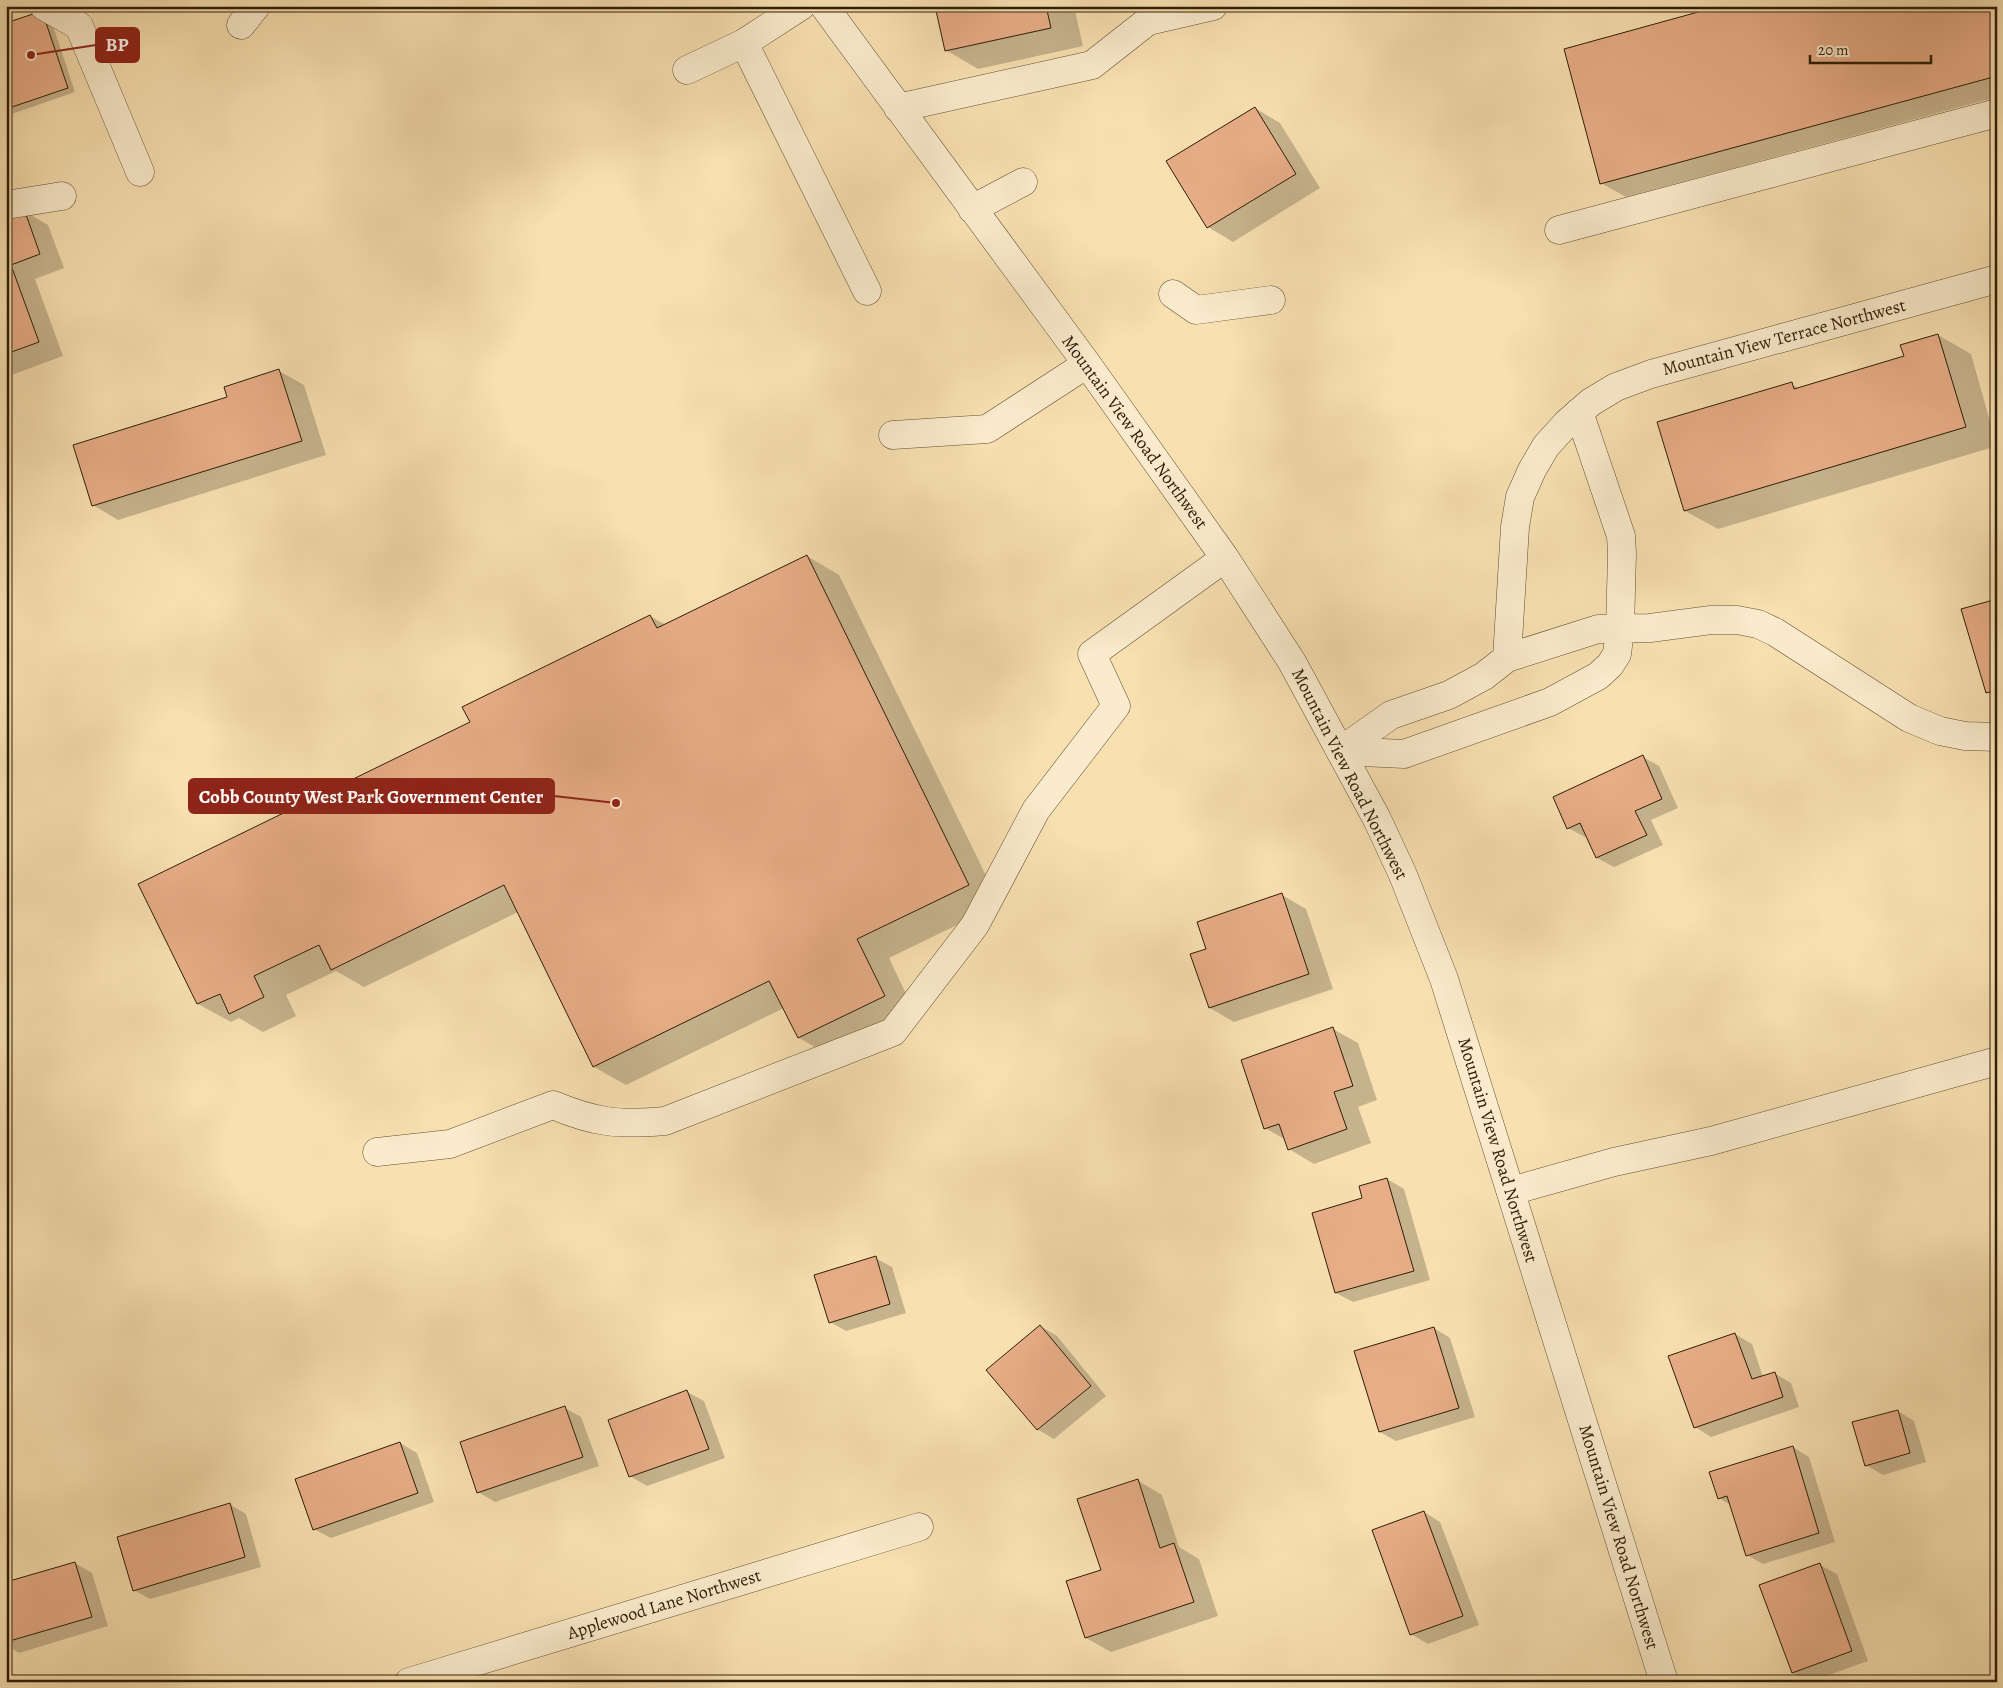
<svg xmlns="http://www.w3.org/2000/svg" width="2003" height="1688" viewBox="0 0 2003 1688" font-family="Alegreya,serif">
  <rect width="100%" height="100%" fill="#f8e0b1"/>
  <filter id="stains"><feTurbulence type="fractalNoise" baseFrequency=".004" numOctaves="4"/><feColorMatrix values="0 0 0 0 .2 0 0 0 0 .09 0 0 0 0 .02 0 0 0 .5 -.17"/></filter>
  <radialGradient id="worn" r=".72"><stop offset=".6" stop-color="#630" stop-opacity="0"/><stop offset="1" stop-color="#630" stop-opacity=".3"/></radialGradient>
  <!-- shadow -->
  <path fill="#0003" d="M936,6h138l9,40 -105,23 -32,-19z
    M1997,6v91l-371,100 -25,-14z
    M50,17l25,75 -69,24v-92z
    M1255,108l25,15 40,65 -87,54 -25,-15z
    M24,211l24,14 16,43 -29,11 28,77 -57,21v-160z
    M1938,335l33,19 26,92 -279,83 -33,-18 106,-127 9,5 105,-32z
    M279,371l25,14 22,70 -208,65 -25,-15z
    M807,556l32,19 161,329 -111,54 27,57 -85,41 -32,-18 -15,-30 -158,77 -32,-18 -76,-155 -154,75 -28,-16 -50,24 10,21 -33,16 -24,-14 -8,4 -33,-18 -58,-119 331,-162 179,-107 16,9z
    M1997,600v98l-10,-6z
    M6,649l3,9 -3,1z
    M1643,757l16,9 19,42 -27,12 12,25 -49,22 -17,-9 -10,-22 -2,1 -17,-9z
    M1282,895l24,14 27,80 -99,33 -24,-14 -2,-58z
    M1333,1029l25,14 19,57 -19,7 13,36 -57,21 -25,-15 -3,-9 -21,-12z
    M1387,1179l17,10 26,91 -77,22 -17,-9 28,-94z
    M875,1258l17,9 14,46 -60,18 -16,-9z
    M1040,1326l17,10 49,60 -52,43 -17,-10z
    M1434,1328l16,10 25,79 -79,24 -16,-9z
    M1735,1334l17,10 11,33 11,-4 17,10 8,24 -88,30 -16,-10z
    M687,1392l17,9 21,57 -78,28 -17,-10 -20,-56z
    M565,1408l16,9 18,49 -104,36 -17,-10z
    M1898,1411l16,10 12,41 -43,13 -17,-10z
    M400,1443l17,10 17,49 -103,36 -17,-9z
    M1793,1447l16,10 26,85 -72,22 -16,-9 -16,-50 -12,-7z
    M1137,1480l25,15 17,52 20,12 19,57 -107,36 -25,-14 17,-67z
    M229,1504l17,10 15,53 -111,32 -16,-9z
    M1424,1512l16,10 39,103 -51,19 -17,-10z
    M75,1563l17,10 16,53 -89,27 -13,-8v-62z
    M1820,1565l17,9 31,87 -59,21 -16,-9z"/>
  <!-- building -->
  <path fill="#e7ad87" stroke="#2e1e07" d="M935,6h111l5,22 -106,23z
    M1720,6h277v70l-397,108 -36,-135z
    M42,11l26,77 -62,21v-86z
    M1255,107l41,67 -89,54 -41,-67z
    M24,209l16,45 -29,11 28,77 -33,12v-138z
    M1938,334l28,93 -282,84 -27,-89 135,-40 2,7 110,-33 -4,-11z
    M279,369l23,72 -210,65 -19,-61 154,-48 -3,-10z
    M807,555l162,330 -112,54 28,57 -87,42 -29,-57 -176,86 -89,-182 -173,85 -12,-25 -65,31 10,21 -35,17 -9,-20 -23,10 -59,-120 332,-162 -8,-15 188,-92 7,13z
    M1997,599v91l-11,3 -25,-84z
    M1643,755l19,44 -27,12 12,24 -51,23 -16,-35 -13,6 -14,-32z
    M1282,893l27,81 -100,34 -19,-54 16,-5 -9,-27z
    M1333,1027l20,59 -19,6 13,37 -59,21 -9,-26 -15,5 -23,-69z
    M1387,1178l27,93 -79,22 -23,-80 50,-15 -3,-12z
    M876,1256l14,48 -61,19 -15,-48z
    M1040,1325l51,61 -54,44 -51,-60z
    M1434,1327l25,81 -80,24 -25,-81z
    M1735,1333l17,46 23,-7 8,25 -89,31 -26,-72z
    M687,1390l22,59 -80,28 -21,-57z
    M565,1406l18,51 -106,36 -17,-51z
    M1898,1410l12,43 -45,13 -13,-44z
    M400,1442l18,51 -105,37 -18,-51z
    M1793,1446l26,87 -73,23 -19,-60 -9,3 -9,-27z
    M1138,1479l22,69 14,-5 20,59 -109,36 -19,-57 35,-11 -24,-71z
    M230,1503l15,54 -112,34 -16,-54z
    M1424,1511l39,105 -53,19 -38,-105z
    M75,1562l17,55 -86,25v-60z
    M1820,1563l32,88 -60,22 -33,-88z"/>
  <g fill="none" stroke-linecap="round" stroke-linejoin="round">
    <defs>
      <path id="minor" d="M44,6l35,20 61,146
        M824,6l263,358 138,194 67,104 85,157 26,56 41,104 220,703
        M241,25l15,-19
        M744,43l123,248
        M687,70l57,-27 57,-37
        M898,108l194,-43 56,-44 65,-15
        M6,205l56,-9
        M972,209l51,-27
        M1559,230l438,-117
        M1173,294l23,16 75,-10
        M893,435l94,-6 100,-65
        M1507,658l8,-131 5,-30 12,-27 14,-24 21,-23 24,-21 25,-15 35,-13 346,-95
        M1340,751l51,-36 58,-20 35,-19 23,-18 91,-29 52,-1 61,-8h26l21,4 17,8 134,86 31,13 25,5 32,1
        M1340,751l64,3 146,-52 48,-26 12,-11 7,-11 3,-25 2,-75 -1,-18 -42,-124
        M377,1152l73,-8 103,-39c43,18 66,20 112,16l228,-89 82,-107 61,-115 80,-104 -24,-52 133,-96
        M1511,1191l103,-29 97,-21 286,-80
        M409,1682l510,-155"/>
    </defs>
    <!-- minor casing -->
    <use href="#minor" stroke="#604e32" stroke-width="29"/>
    <!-- minor -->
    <use href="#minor" stroke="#faebcc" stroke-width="28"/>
  </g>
  <g text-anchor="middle" stroke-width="4" stroke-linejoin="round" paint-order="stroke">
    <!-- street labels -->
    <g font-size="18" fill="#2e1e07" stroke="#faebcc">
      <text transform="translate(1784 337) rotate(-15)" y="6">Mountain View Terrace Northwest</text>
      <text transform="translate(1135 432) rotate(54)" y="6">Mountain View Road Northwest</text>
      <text transform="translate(1350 774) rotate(63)" y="6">Mountain View Road Northwest</text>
      <text transform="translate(1498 1150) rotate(73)" y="6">Mountain View Road Northwest</text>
      <text transform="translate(1619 1537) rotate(73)" y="6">Mountain View Road Northwest</text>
      <text transform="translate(664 1604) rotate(-17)" y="6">Applewood Lane Northwest</text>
    </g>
  </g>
  <!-- callouts -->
  <path fill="none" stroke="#8f2418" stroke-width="2" d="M31 55L96 45M616 803L554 796"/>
  <g fill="#8f2418" stroke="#faebcc" stroke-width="2">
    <circle cx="31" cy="55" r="5"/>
    <circle cx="616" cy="803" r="5"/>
  </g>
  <g fill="#8f2418" stroke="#8f2418" stroke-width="2">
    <rect x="96" y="28" width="43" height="34" rx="5"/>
    <rect x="189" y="779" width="365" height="34" rx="5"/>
  </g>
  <g font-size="19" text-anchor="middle" font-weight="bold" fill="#fff">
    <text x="117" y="51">BP</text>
    <text x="371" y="803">Cobb County West Park Government Center</text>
  </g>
  <!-- margin -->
  <rect width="2003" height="1688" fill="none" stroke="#f8e0b1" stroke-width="25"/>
  <rect x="8" y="8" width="1988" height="1673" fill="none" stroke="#2e1e07" stroke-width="2.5"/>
  <rect x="12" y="12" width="1978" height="1663" fill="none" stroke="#2e1e07"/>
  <!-- scale -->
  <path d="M1810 55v8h121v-8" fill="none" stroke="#2e1e07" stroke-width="2.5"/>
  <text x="1818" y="55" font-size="15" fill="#2e1e07" stroke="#faebcc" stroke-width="4" paint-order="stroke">20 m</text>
  <rect width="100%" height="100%" filter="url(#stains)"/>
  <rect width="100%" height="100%" fill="url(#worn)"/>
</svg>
